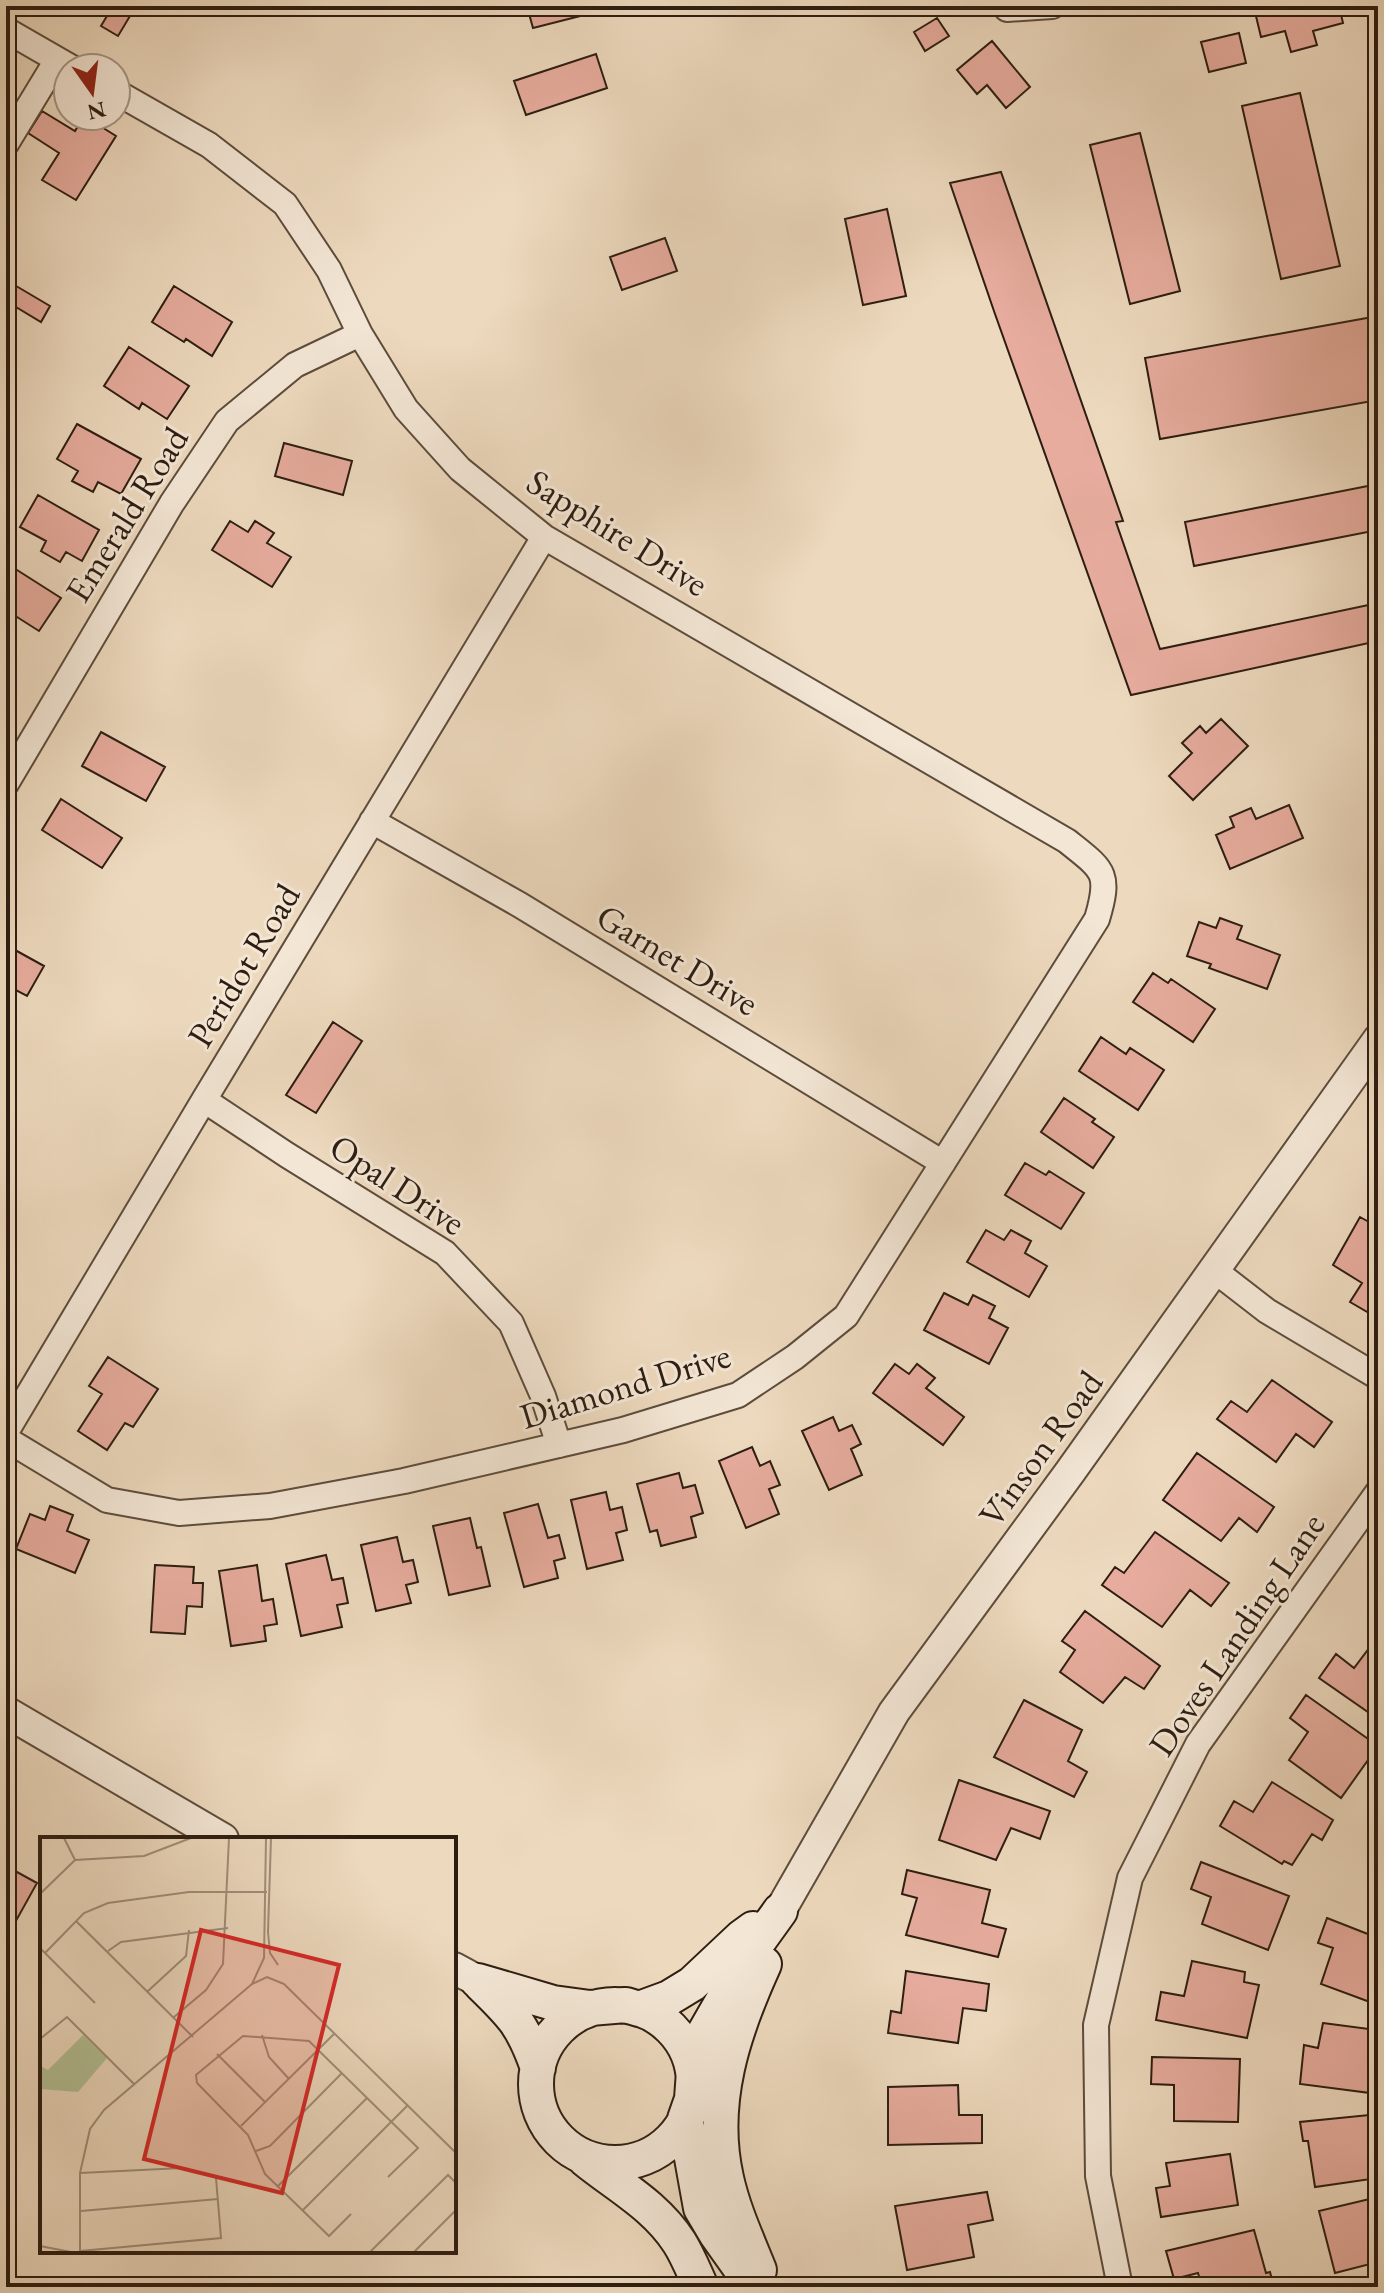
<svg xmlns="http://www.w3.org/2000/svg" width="1384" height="2293" viewBox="0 0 1384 2293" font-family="'EB Garamond',serif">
  <rect width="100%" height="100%" fill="#edd9be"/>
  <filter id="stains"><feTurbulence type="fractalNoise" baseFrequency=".0025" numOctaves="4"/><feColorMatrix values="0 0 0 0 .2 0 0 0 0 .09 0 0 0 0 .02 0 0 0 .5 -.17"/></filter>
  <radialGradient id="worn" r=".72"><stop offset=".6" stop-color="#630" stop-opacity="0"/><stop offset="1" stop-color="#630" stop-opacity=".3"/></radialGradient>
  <!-- building -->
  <path fill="#e7ac9e" stroke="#2d1d11" stroke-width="2" d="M113,6h23l-18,30 -17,-10z
    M544,6h55l1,5 -67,17 -5,-18z
    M1279,6h60l4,17 -30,8 4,14 -26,7 -6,-21 -24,6 -6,-25z
    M937,18l12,18 -24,15 -11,-19z
    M1239,33l7,30 -37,9 -8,-30z
    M992,41l38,46 -24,21 -19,-23 -10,9 -20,-24z
    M596,54l11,34 -81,27 -12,-34z
    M1300,93l40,173 -59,13 -39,-173z
    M42,111l33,20 9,-15 32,20 -40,64 -34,-20 17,-27 -31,-20z
    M1140,133l40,158 -50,13 -40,-159z
    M1001,172l122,349 -7,1 44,127 218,-46v38l-247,54 -136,-381 -45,-131z
    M887,209l19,87 -43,9 -18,-86z
    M665,238l12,33 -55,19 -12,-33z
    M6,280l44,26 -9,16 -35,-21z
    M174,286l58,36 -20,34 -26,-17 -2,3 -32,-20z
    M1378,316v84l-218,39 -15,-81z
    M129,347l60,39 -22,33 -25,-16 -3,6 -35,-23z
    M77,424l64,35 -20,35 -23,-12 -5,10 -21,-11 6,-10 -21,-12z
    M284,443l68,18 -9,34 -68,-19z
    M1378,484v46l-184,36 -9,-44z
    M38,495l61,35 -17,31 -16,-9 -6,10 -19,-11 5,-10 -26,-14z
    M230,521l18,11 7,-11 19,12 -7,10 24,14 -19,30 -60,-37z
    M6,563l55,35 -22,33 -33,-21z
    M1221,719l27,27 -55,54 -24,-24 23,-23 -10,-10 18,-17 6,7z
    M101,732l64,35 -19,34 -64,-35z
    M61,799l61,39 -20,30 -60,-38z
    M1289,805l14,33 -73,31 -14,-34 18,-8 -4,-10 21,-9 5,11z
    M1220,918l22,8 -5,13 43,16 -13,34 -58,-21 2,-4 -24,-8 12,-34 17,6z
    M6,945l38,21 -17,30 -21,-11z
    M1153,973l15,10 3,-4 44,30 -22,33 -60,-40z
    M333,1022l29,19 -46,72 -30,-18z
    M1101,1037l25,17 4,-6 34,22 -26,40 -59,-39z
    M1064,1098l31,21 -3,3 22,15 -21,31 -52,-36z
    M1025,1163l21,12 3,-4 35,22 -23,36 -56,-34z
    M1360,1217l18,10v85l-2,5 -26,-15 12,-19 -29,-18z
    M986,1230l18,10 7,-10 20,11 -6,12 22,13 -18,31 -62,-35z
    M944,1293l24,12 5,-10 22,11 -6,12 19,10 -19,36 -65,-34z
    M108,1357l50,32 -25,38 -8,-4 -18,27 -29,-19 24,-37 -13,-8z
    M895,1364l14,10 8,-10 18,14 -9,10 38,29 -21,28 -70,-52z
    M1272,1380l60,42 -18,25 -18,-13 -20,28 -59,-43 14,-18 16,11z
    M833,1417l6,14 13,-6 9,19 -10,5 11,26 -33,15 -27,-59z
    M752,1447l8,19 10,-5 10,24 -11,4 10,25 -33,14 -27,-67z
    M1197,1453l77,54 -17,25 -18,-14 -18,23 -58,-41z
    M679,1473l4,15 12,-3 8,28 -12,4 5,20 -35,9 -4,-16 -7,2 -13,-48z
    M606,1492l4,18 12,-3 5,23 -11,3 7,27 -36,9 -16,-69z
    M538,1504l10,34 11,-3 6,23 -11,3 4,17 -34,9 -20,-74z
    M50,1506l23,9 -6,16 22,9 -14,33 -59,-24 14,-35 15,6z
    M470,1518l7,30 4,-1 9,39 -41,9 -16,-69z
    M1155,1532l74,51 -18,23 -21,-16 -28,37 -60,-42 13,-18 9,6z
    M397,1537l6,25 10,-2 5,22 -12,3 5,18 -35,8 -15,-66z
    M326,1555l6,25 11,-2 5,25 -11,2 5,22 -41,9 -15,-72z
    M155,1565l39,2 -1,16h10l-1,24 -15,-1 -2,28 -34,-2z
    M257,1565l5,36 11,-2 4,25 -13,2 2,15 -35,5 -12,-75z
    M1085,1611l75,55 -16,23 -19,-12 -22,26 -43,-31 15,-22 -13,-9z
    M1376,1639l2,2v78l-59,-41 17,-24 18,14z
    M1306,1695l72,51 -37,52 -52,-38 19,-28 -18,-14z
    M1024,1700l58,30 -14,31 19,11 -13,25 -80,-40z
    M959,1780l91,31 -10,28 -29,-11 -15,32 -57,-20z
    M1272,1782l61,38 -11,20 -10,-6 -20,31 -8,-4 -2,3 -62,-38 14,-25 19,11z
    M1201,1862l88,34 -21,54 -66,-26 9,-27 -20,-8z
    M6,1866l31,17 -25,45 -6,-3z
    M907,1870l83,20 -8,33 24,6 -8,28 -92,-22 11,-37 -15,-4z
    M1327,1918l51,20v67l-57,-21 12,-36 -15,-5z
    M1192,1961l53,11 -1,10 15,3 -12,53 -91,-18 5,-28 23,4z
    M906,1971l83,13 -3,27 -23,-3 -5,35 -70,-10 3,-22 10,2z
    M1323,2023l54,7 -4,33 5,1v30l-78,-10 4,-39 14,3z
    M1152,2057l88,2 -2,63 -64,-1v-36l-23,-1z
    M958,2085l1,30h23v28l-94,2v-58z
    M1369,2115l5,33h4v30l-63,9 -7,-46h-5l-3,-19z
    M1230,2154l8,51 -77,12 -5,-29 14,-2 -4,-23z
    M987,2192l6,28 -25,5 6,32 -67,13 -12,-64z
    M1378,2197v65l-43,11 -16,-62z
    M1254,2230l12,43 4,-1 4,15h-72l-4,-14 -24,6 -8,-28z"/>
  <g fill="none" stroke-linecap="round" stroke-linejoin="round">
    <defs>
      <path id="minor" d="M1007,9l45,-3
        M6,30l66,38
        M6,144l51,-84
        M6,784l166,-281 55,-82 68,-56 65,-31
        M372,821l148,84 423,258
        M204,1100l83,55 158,98 66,70 32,73 16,49
        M1214,1270l53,41 111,66
        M6,1432l198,-332 340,-563
        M6,1439l101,61 72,13 91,-7 134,-25 219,-51 115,-35 57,-38 51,-41 251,-397c14,-47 6,-49 -30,-78l-523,-304 -84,-68 -54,-60 -46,-75 -31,-64 -44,-66 -76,-59 -93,-53
        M1120,2287l-22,-111 -2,-151 34,-147 68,-134 180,-252"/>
      <path id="tertiary" d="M6,1712l217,127
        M780,1911l114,-199 176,-240 308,-432
        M454,1968l24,13"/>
      <path id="secondary" d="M478,1981l75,22 37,5 36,-3 13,4 30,-11 23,-14 50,-47 11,-8
        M481,1984c32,31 42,41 57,84
        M536 2084a79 79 0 1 1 158 0a79 79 0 1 1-158 0Z
        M585,2159c33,27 70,46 94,83 9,14 15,30 22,45
        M759,2270c-12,-30 -26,-60 -33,-92 -17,-75 7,-146 38,-214
        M754,2287l-37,-52 -16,-27 -16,-89 7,-20 3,-42 6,-18 51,-89 28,-39"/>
    </defs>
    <!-- minor casing -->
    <use href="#minor" stroke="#5d4c3c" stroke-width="28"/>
    <!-- tertiary casing -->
    <use href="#tertiary" stroke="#5d4c3c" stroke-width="34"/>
    <!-- secondary casing -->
    <use href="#secondary" stroke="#2d1d11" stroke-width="38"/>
    <!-- minor -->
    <use href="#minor" stroke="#f3e6d5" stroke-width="24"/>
    <!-- tertiary -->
    <use href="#tertiary" stroke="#f3e6d5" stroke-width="30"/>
    <!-- secondary -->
    <use href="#secondary" stroke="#f3e6d5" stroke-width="34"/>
  </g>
  <g text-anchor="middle" stroke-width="6" stroke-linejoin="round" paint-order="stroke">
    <!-- street labels -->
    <g font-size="36" fill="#2d1d11" stroke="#f3e6d5">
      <text transform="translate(126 514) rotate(-58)" y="13">Emerald Road</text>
      <text transform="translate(618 532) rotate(32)" y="13">Sapphire Drive</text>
      <text transform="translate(678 959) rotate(31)" y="13">Garnet Drive</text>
      <text transform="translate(243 965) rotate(-59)" y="13">Peridot Road</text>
      <text transform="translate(398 1184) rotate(33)" y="13">Opal Drive</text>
      <text transform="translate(625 1385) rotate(-17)" y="13">Diamond Drive</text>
      <text transform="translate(1040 1448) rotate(-54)" y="13">Vinson Road</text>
      <text transform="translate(1236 1634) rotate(-56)" y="13">Doves Landing Lane</text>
    </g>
  </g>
  <!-- overview -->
  <g transform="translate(40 1837)">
    <rect width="416" height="416" fill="#edd9be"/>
    <path d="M43,198l24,23 -29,34 -38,-3v-23l8,4z" fill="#b3c095"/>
    <path fill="none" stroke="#a08e79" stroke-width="2" d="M24,1l11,22M231,1l-3,94 2,21 8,12M0,57l35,-34 69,-4 47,-18M36,84l117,116M0,111l55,55M68,114l13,-9 107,-14M5,116l39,-40 24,-10 81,-11h78M212,147l12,-26 2,-120M212,147l15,-7 17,7M244,147l172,169M108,154l38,-35 3,-26M134,180l32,-27 17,-26 6,-126M222,198l7,22 20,22M0,202l27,-22 68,68M177,217l48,48M351,285l17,-17M201,289l94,-93M216,314l14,-5 72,-73M40,336l102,-5M238,349l89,-88M263,373l105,-105M41,374l137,-12M311,377l-22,22 -64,-62 -17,-39 -51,-52 -1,-8 47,-39 66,5 109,107 -30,29M0,409l31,6M40,414l141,-13 -5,-60M40,415v-79l10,-44 14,-19 148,-126M330,415l78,-77 8,8M374,415l42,-42"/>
    <path fill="#d62828" fill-opacity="0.15" stroke="#d62828" stroke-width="4" d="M161,93l138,35 -57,228 -138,-34z"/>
    <rect width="416" height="416" fill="none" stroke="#2d1d11" stroke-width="4"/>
  </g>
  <!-- margin -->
  <rect width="1384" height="2293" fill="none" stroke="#edd9be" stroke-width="32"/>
  <rect x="8" y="8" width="1368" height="2277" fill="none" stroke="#2d1d11" stroke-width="4"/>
  <rect x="16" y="16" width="1352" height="2261" fill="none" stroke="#2d1d11" stroke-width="2"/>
  <!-- north arrow -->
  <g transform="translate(92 92) rotate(166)"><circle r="38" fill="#f3e6d5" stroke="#a49687" stroke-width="2"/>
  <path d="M0-6L14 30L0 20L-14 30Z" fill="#8f2418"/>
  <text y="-12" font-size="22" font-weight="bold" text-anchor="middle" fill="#2d1d11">N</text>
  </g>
  <rect width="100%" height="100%" filter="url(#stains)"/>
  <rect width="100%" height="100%" fill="url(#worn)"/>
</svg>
